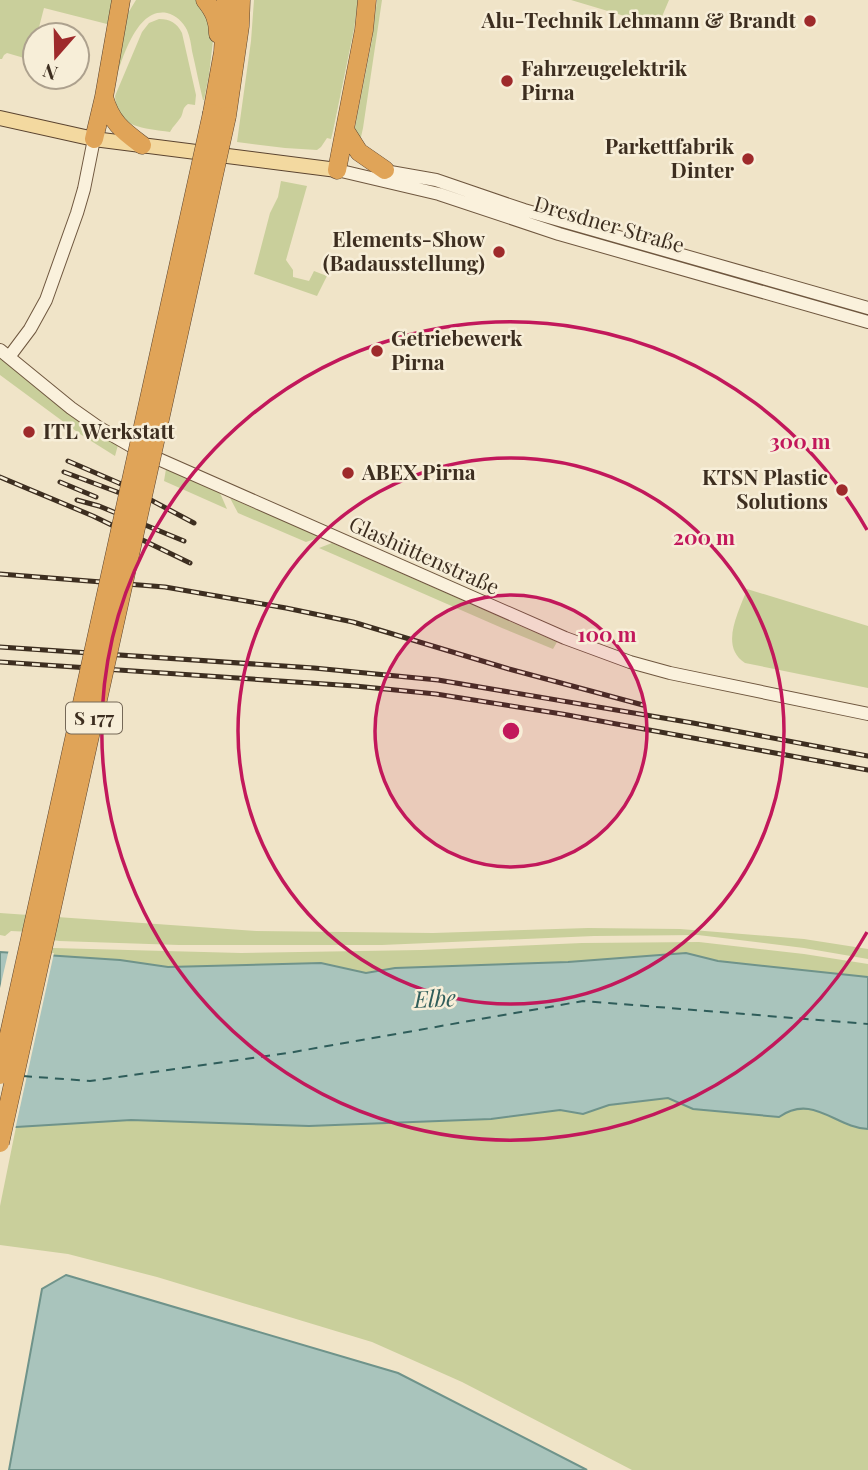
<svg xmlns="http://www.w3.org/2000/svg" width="868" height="1470" viewBox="0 0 868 1470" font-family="'Playfair Display',serif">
  <rect width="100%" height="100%" fill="#f0e4c8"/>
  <!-- green -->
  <path fill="#c9cf9b" d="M0,0h115l-8,24 -63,-16 -7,27h-2v9l-4,16 -24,-7 -3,2 -2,4h-2z
    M136,0h64l14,32 -5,43 -5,25h-1c-4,-16 -7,-32 -11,-49 -1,-7 -2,-14 -5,-21 -4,-8 -11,-15 -20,-17 -32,-6 -45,50 -54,72l12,-67z
    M254,0h104l-4,29 -21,102 -2,8 -4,-1 -6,9 -4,3 -32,-2 -48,-6 14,-101z
    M377,0h5l-19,128 -2,9 -2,1 -4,-6v-5l17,-87z
    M571,0h98l-11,26z
    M159,19c11,0 18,4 23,14l14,62 -1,10 -7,-1c-6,4 -4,7 -7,13 -3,5 -8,9 -11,15 -26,-4 -53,-3 -55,-36l27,-64 7,-9z
    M281,181l26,5 -21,74 7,10v7l16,4 5,-10 13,5 -10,20 -63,-22 16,-61 8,-16z
    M0,358l53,44 65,43 -3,11 -35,-22 -80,-59z
    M166,469l54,24 7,16 -63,-28z
    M230,498l88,38v2l-12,4 -68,-29z
    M332,543l225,99 -4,7 -51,-21 -183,-80z
    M747,589l121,37v62l-123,-25c-26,-17 -6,-51 2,-74z
    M0,913l256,18 177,2 155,-5 92,1 124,10 64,10v10l-64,-11 -106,-13 -104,1 -212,9h-203l-120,-4 -6,-1 -1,-7 -41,-2 -6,5 -5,-1z
    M699,942l105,12 64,10v13l-150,-16 -33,-8 -117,9 -173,6 -29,5 -45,-10 -153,4 -48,-7 -69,-4 2,-8 188,5 180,-3 161,-7z
    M668,1098l25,11 86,8c34,-24 57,11 89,12v341h-236l-170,-88 -90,-40 -215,-65 -89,-23 -68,-9v-39l16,-79 115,-7 178,6 182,-7 69,-9 23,4 26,-9z"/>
  <!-- water -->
  <path fill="#a9c4bc" stroke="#6f938a" stroke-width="2" d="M0,952l120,8 48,7 153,-4 45,10 29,-5 173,-6 118,-9 32,8 150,16v152c-32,-1 -55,-36 -89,-12l-86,-8 -25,-11 -59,7 -26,9 -23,-4 -69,9 -182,7 -178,-6 -115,7 -16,-1z
    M66,1275l332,98 189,97h-578l33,-181z"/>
  <!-- pier -->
  <path fill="#f0e4c8" d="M9,949l45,4 -39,177h-15v-142z"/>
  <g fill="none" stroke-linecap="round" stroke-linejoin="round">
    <!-- ferry -->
    <path stroke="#2f5d5a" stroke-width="2" stroke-dasharray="9 7" stroke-linecap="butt" d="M23,1076l67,5 198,-28 295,-52 285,23"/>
    <defs>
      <path id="secondary" d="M337,170l102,24 120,40 309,88
        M379,170l57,10 88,30 344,98
        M0,350l71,58 27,19 40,23 427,188 65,24 40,11 198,41
        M9,357l21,-28 16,-29 31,-87 7,-24 10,-50"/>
      <path id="primary" d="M0,118l94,21 243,31"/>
      <path id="highway" d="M205,0c9,11 13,20 13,34
        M104,97c7,25 18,33 38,48
        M212,113l11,-61 3,-52
        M227,116l13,-90 1,-26
        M345,130l14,22 26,18
        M94,139l10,-42 17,-97
        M337,170l27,-140 3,-30"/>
    </defs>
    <!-- secondary casing -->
    <use href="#secondary" stroke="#6f573f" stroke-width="14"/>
    <!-- primary casing -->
    <use href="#primary" stroke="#5b4430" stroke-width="16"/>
    <!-- highway casing -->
    <use href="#highway" stroke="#5b4430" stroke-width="19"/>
    <!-- secondary -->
    <use href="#secondary" stroke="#faf1dc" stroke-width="12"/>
    <!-- primary -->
    <use href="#primary" stroke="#f3d9a0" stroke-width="14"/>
    <!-- highway -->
    <use href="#highway" stroke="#e0a458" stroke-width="18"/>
    <defs>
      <path id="rail" d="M68,461l51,22 75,40
        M64,472l56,21
        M0,477l93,39 97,47
        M60,482l36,15
        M77,500l22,6 85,35
        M0,574l165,13 121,21 67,14 156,47 134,36
        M0,647l314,21 124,12 255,43 175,33
        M0,662l355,24 81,8 126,20 306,56"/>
    </defs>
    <!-- rail casing -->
    <use href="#rail" stroke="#3d2e20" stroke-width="5"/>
    <!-- rail -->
    <use href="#rail" stroke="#f7eed8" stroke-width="2.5" stroke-dasharray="8" stroke-linecap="butt"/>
    <defs>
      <path id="highway-bridge" d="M0,1075l212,-962
        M0,1143l227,-1027"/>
    </defs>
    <!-- highway-bridge casing -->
    <use href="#highway-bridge" stroke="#5b4430" stroke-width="19" stroke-linecap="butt"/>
    <!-- highway-bridge -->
    <use href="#highway-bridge" stroke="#e0a458" stroke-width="18"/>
  </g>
  <!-- distance rings -->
  <circle cx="511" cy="731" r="136" fill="#c2185b" fill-opacity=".12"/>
  <g fill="none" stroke="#c2185b" stroke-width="3.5">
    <circle cx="511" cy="731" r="136"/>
    <circle cx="511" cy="731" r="273"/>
    <path d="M867 932A409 409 0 1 1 867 530"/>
  </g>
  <!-- markers -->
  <g fill="#9e2a2b" stroke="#f7eed8" stroke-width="2.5">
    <circle cx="810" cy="21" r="7"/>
    <circle cx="507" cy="81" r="7"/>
    <circle cx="748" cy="159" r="7"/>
    <circle cx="499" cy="252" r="7"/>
    <circle cx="377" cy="351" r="7"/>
    <circle cx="29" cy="432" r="7"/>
    <circle cx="348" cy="473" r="7"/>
    <circle cx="842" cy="490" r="7"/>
  </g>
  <g text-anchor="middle" stroke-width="5" stroke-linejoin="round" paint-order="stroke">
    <!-- shield labels -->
    <rect fill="#f7eed8" stroke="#756857" stroke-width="2" x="66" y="702.5" width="56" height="31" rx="5"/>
    <g font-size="19" font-weight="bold" fill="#3d2e20">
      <text x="94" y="725">S 177</text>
    </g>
    <!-- poi labels -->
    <g font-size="21" font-weight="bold" fill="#3d2e20" stroke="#f7eed8" text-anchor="end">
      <text x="796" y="28">Alu-Technik Lehmann &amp; Brandt</text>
      <text x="521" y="76" text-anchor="start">Fahrzeugelektrik<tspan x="521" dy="24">Pirna</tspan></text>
      <text x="734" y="154">Parkettfabrik<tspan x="734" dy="24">Dinter</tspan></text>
      <text x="485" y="247">Elements-Show<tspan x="485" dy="24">(Badausstellung)</tspan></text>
      <text x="391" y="346" text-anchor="start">Getriebewerk<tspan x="391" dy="24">Pirna</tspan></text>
      <text x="43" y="439" text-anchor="start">ITL Werkstatt</text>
      <text x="362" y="480" text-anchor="start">ABEX Pirna</text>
      <text x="828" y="485">KTSN Plastic<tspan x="828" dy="24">Solutions</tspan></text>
    </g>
    <!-- street labels -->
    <g font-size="21" fill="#3d2e20" stroke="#f7eed8">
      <text transform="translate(609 225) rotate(16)" y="7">Dresdner Straße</text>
      <text transform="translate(424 556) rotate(24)" y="7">Glashüttenstraße</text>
    </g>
    <!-- water labels -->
    <g font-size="23" font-style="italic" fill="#2f5d5a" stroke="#f7eed8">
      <text transform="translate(435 999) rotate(-3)" y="8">Elbe</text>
    </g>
  </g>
  <circle cx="511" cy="731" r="10" fill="#c2185b" stroke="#f7eed8" stroke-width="3.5"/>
  <g font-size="21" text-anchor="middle" font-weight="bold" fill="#c2185b" stroke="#f7eed8" stroke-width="5" stroke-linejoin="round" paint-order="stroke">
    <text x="800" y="449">300 m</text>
    <text x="704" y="545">200 m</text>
    <text x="607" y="642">100 m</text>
  </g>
  <!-- north arrow -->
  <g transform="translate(56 56) rotate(200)"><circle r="33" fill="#f7eed8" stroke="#ada18e" stroke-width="2"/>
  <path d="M0-5L12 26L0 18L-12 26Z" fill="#9e2a2b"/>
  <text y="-10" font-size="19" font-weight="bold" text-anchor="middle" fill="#3d2e20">N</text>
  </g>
</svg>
